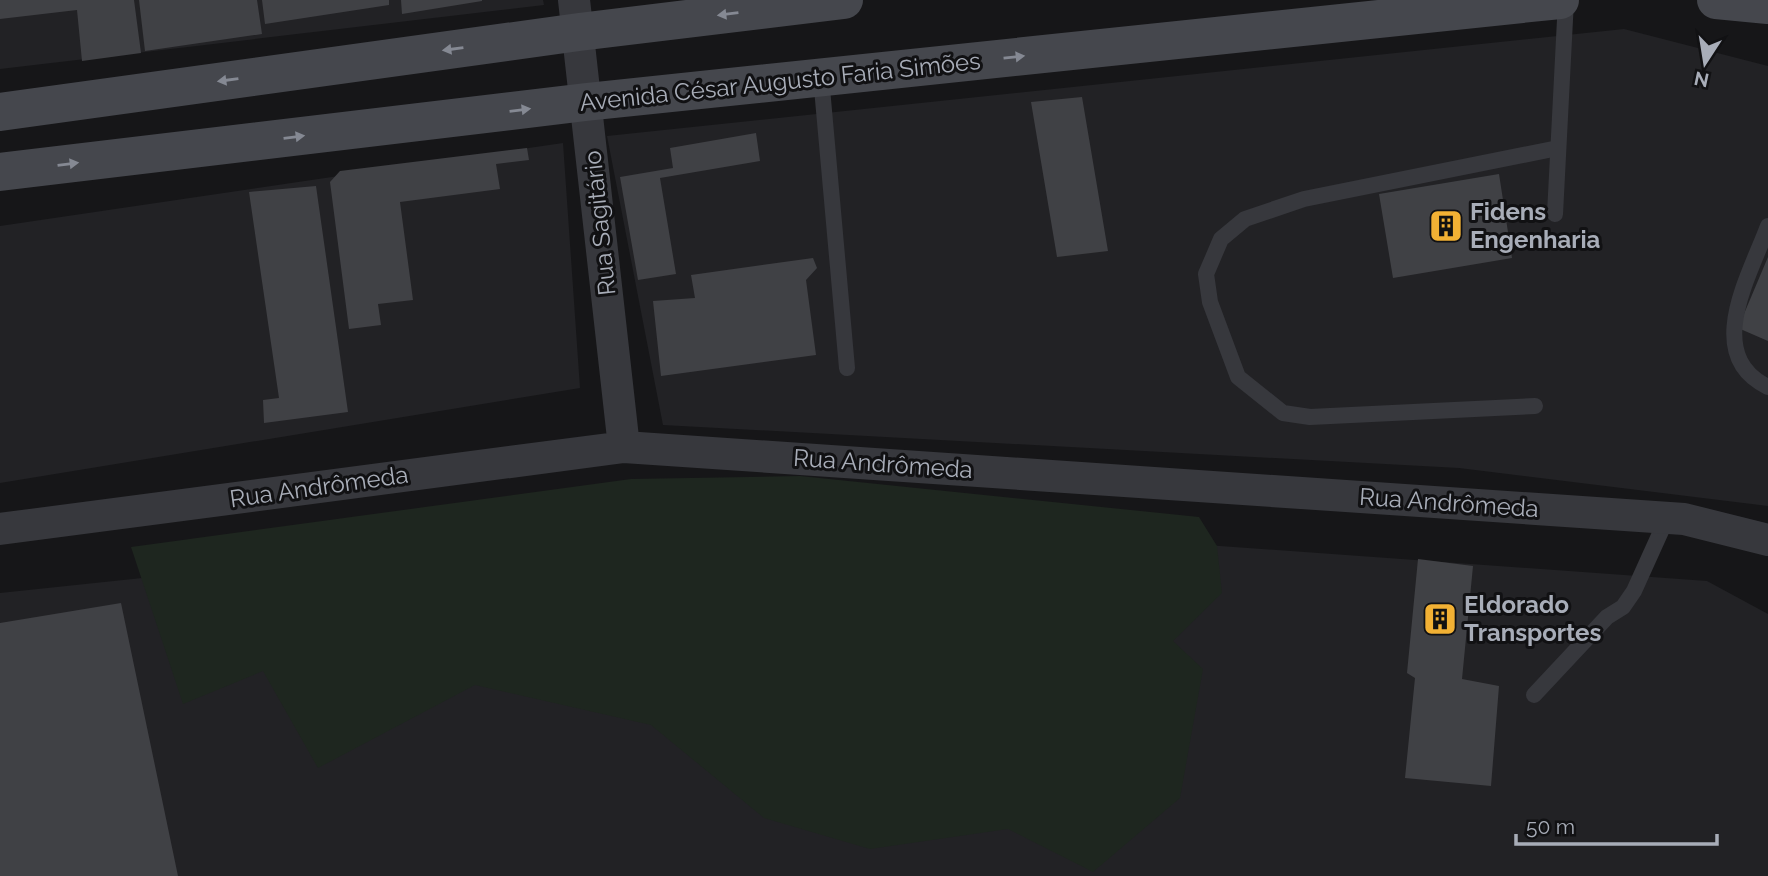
<svg xmlns="http://www.w3.org/2000/svg" width="1768" height="876" viewBox="0 0 1768 876" font-family="Raleway,sans-serif">
  <rect width="100%" height="100%" fill="#161618"/>
  <!-- built -->
  <path fill="#222225" d="M0,0h543l1,5 -544,64z
    M1624,29l144,37v440l-309,-38 -796,-43 -56,-289z
    M563,143l17,245 -580,95v-257z
    M761,513l946,68 61,33v262h-1768v-283z"/>
  <!-- green -->
  <path fill="#1e261f" d="M800,476l399,41 18,29 5,47 -49,48 30,28 -23,129 -87,74 -85,-43 -138,20 -106,-31 -113,-93 -176,-40 -157,83 -55,-97 -80,33 -52,-157 500,-68z"/>
  <!-- building -->
  <path fill="#404145" d="M0,0h134l7,53 -59,8 -5,-51 -77,9z
    M139,0h118l5,34 -117,17z
    M262,0h127v5l-124,19z
    M401,0h81v1l-80,13z
    M1082,97l26,154 -51,6 -26,-155z
    M756,133l4,28 -100,17 16,96 -38,6 -18,-103 53,-9 -3,-20z
    M527,148l2,12 -33,4 4,25 -100,13 13,98 -35,4 3,21 -32,4 -19,-147 10,-11z
    M1499,174l13,84 -119,20 -14,-84z
    M316,186l32,226 -84,11 -1,-23 16,-2 -30,-206z
    M1768,257v84l-30,-13z
    M813,258l4,10 -11,12 10,75 -155,21 -8,-75 42,-3 -4,-23z
    M1418,559l55,7 -11,113 37,7 -8,100 -86,-8 10,-100 -8,-5z
    M121,603l57,273h-178v-253z"/>
  <g fill="none" stroke-linecap="round" stroke-linejoin="round">
    <!-- lane -->
    <path stroke="#37383d" stroke-width="16" d="M821,77l26,291
      M1555,214l11,-214
      M1768,226c-18,49 -66,129 0,161
      M1535,406l-225,11 -27,-4 -45,-36 -28,-75 -4,-28 15,-35 24,-20 59,-20 254,-51
      M1534,695l73,-78 16,-10 11,-16 33,-73"/>
    <!-- street -->
    <path stroke="#37383d" stroke-width="32" d="M574,0l50,447
      M0,529l624,-82 1060,72 84,21"/>
    <!-- secondary -->
    <path stroke="#45474d" stroke-width="38" d="M1716,0l52,5
      M0,112l579,-80 265,-32
      M0,172l586,-70 974,-102"/>
  </g>
  <!-- one-way arrows -->
  <defs><path id="oneway-solid" d="M-6-.8H1V-3.2L6.5 0L1 3.2V.8H-6Z" transform="scale(1.75)"/></defs>
  <g fill="#858993">
    <use href="#oneway-solid" transform="translate(728 14) rotate(173)"/>
    <use href="#oneway-solid" transform="translate(453 49) rotate(172)"/>
    <use href="#oneway-solid" transform="translate(1014 57) rotate(-6)"/>
    <use href="#oneway-solid" transform="translate(228 80) rotate(172)"/>
    <use href="#oneway-solid" transform="translate(520 110) rotate(-7)"/>
    <use href="#oneway-solid" transform="translate(294 137) rotate(-7)"/>
    <use href="#oneway-solid" transform="translate(68 164) rotate(-7)"/>
  </g>
  <!-- icons -->
  <defs>
    <symbol id="building-square" viewBox="-11 -11 22 22"><rect x="-9" y="-9" width="18" height="18" rx="4" fill="#f2b134" stroke="#111113"/><path d="M-4-6H4V6H1V3H-1V6H-4ZM-2.5-4.3h1.7v1.8h-1.7ZM.8-4.3h1.7v1.8H.8ZM-2.5-1h1.7V.8h-1.7ZM.8-1h1.7V.8H.8Z" fill="#111"/></symbol>
  </defs>
  <g fill-rule="evenodd">
    <use href="#building-square" x="1427" y="207" width="38" height="38"/>
    <use href="#building-square" x="1421" y="600" width="38" height="38"/>
  </g>
  <g text-anchor="middle" stroke-width="6" stroke-linejoin="round" paint-order="stroke">
    <!-- street labels -->
    <g font-size="24" fill="#a8adb8" stroke="#111113">
      <text transform="translate(780 82) rotate(-6)" y="8">Avenida César Augusto Faria Simões</text>
      <text transform="translate(600 223) rotate(-96)" y="8">Rua Sagitário</text>
      <text transform="translate(883 464) rotate(4)" y="8">Rua Andrômeda</text>
      <text transform="translate(319 487) rotate(-8)" y="8">Rua Andrômeda</text>
      <text transform="translate(1449 503) rotate(4)" y="8">Rua Andrômeda</text>
    </g>
    <!-- poi labels -->
    <g font-size="24" font-weight="bold" fill="#a8adb8" stroke="#111113" text-anchor="start">
      <text x="1470" y="220">Fidens<tspan x="1470" dy="28">Engenharia</tspan></text>
      <text x="1464" y="613">Eldorado<tspan x="1464" dy="28">Transportes</tspan></text>
    </g>
  </g>
  <!-- north arrow -->
  <g transform="translate(1705 63) rotate(192)" stroke="#111113" stroke-width="5" paint-order="stroke">
  <path d="M0-5L12 26L0 18L-12 26Z" fill="#a8adb8"/>
  <text y="-10" font-size="19" font-weight="bold" text-anchor="middle" fill="#a8adb8">N</text>
  </g>
  <!-- scale -->
  <path d="M1516 834v10h201v-10" fill="none" stroke="#a8adb8" stroke-width="3.5"/>
  <text x="1526" y="834" font-size="21" fill="#a8adb8" stroke="#111113" stroke-width="5" paint-order="stroke">50 m</text>
</svg>
